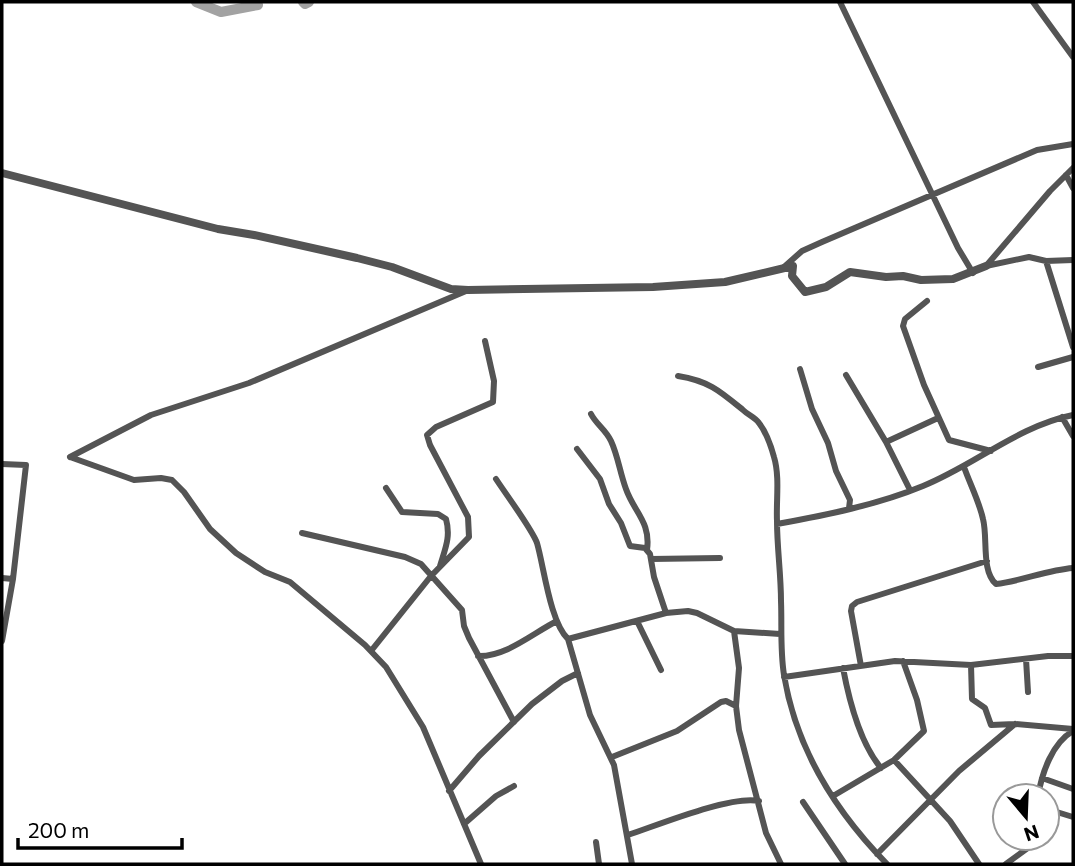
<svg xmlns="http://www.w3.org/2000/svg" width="1075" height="866" viewBox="0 0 1075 866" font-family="Commissioner,sans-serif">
  <rect width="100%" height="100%" fill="#fff"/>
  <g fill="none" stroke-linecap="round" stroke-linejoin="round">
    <!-- river -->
    <path stroke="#a2a2a2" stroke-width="10" d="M196,2l25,10 37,-7 -1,-3
      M303,2l2,2 4,-2"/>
    <!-- minor -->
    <path stroke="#545454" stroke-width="6" d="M840,2l118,246 15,25
      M1033,2l40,55
      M1066,175l7,13
      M1046,261l27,86
      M986,266l64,-75 23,-23
      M986,266l43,-9 17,4 27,-1
      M784,267l18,-16 20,-9 215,-92 36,-6
      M927,301l-22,18 -2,7 21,59 25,55 42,11
      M1038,367l35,-10
      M800,369l12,40 16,34 8,28 14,29 -1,8
      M846,375l40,67 24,48
      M678,376c31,5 42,15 65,34 5,5 12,7 16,13 7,9 12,23 15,34 6,20 2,44 3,64 0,27 4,53 4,80 1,25 -1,49 3,74 12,73 52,137 103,189
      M591,414c5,10 15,16 20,27 7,15 9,32 15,48 8,23 25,33 21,61
      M1062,417l11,19
      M886,442l52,-24
      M577,449l23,30 9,25 12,19 9,23 15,2 5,6 4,23 12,36 22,-2 9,2 37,18 46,3
      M70,457l64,23 27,-2 11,2 12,12 26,37 26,24 29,19 25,10 75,63 21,22 37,60 58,137
      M70,457l81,-42 98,-32 217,-92
      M2,464l24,1 -13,114 -11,62
      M964,467c6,17 15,34 19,52 5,19 -2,52 13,65 26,-3 51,-14 77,-16
      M496,479c9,14 36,50 41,64 7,24 13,79 31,96l98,-26
      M386,488l16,24 36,2 8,5c5,18 -1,30 -6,47
      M777,524c49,-9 100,-19 146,-38 52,-21 95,-60 150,-71
      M302,533l103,24 16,7 41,46 2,16 5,12 45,84
      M651,559l69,-1
      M2,578l11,1
      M637,621l24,49
      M734,631l5,37 -3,38 3,24 27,103 15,31
      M568,639l22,76 24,50 18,99
      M371,651l60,-75 38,-39 -1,-20 -38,-72 -3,-10 9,-8 57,-25 1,-21 -9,-40
      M478,656c28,1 55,-23 79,-35
      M1026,659l2,33
      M971,665l1,34 13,9 6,17 24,-1 58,5
      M861,666l-10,-55 1,-5 5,-4 130,-41
      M843,668c6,32 17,75 38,100
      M784,677l111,-16 76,4 77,-9h25
      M612,757l65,-26 44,-29 5,-1 10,5
      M894,760l56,61 29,43
      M1042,778l31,11
      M449,791l30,-35 53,-52 30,-23 16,-8
      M833,796l61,-36 30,-29 -7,-31 -14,-39
      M1038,796c4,-23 14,-53 35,-65
      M803,802l42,62
      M1047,809l26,8
      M464,824l32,-28 18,-10
      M628,835c30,-10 103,-40 131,-34
      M596,842l3,22
      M877,854l82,-83 56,-47
      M1006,864l23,-17 4,-9"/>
    <!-- tertiary -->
    <path stroke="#545454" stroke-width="8" d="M2,173l216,56 36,6 103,23 35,9 59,22 17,1 185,-3 72,-5 68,-16 -1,10 13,16 21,-5 24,-15 36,5 17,-1 18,4 32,-1 33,-13"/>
  </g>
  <!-- border -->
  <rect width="1075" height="866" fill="none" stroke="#000000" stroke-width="7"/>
  <!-- north arrow -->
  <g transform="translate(1026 817) rotate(161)"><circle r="33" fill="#ffffff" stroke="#999999" stroke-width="2"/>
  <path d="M0-5L12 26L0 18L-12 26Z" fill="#000000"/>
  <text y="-10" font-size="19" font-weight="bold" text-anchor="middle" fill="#000000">N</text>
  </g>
  <!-- scale -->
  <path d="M18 838v10h164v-10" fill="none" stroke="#000000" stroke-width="3.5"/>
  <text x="28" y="838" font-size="21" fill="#000000" stroke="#ffffff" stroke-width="5" paint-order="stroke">200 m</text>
</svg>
